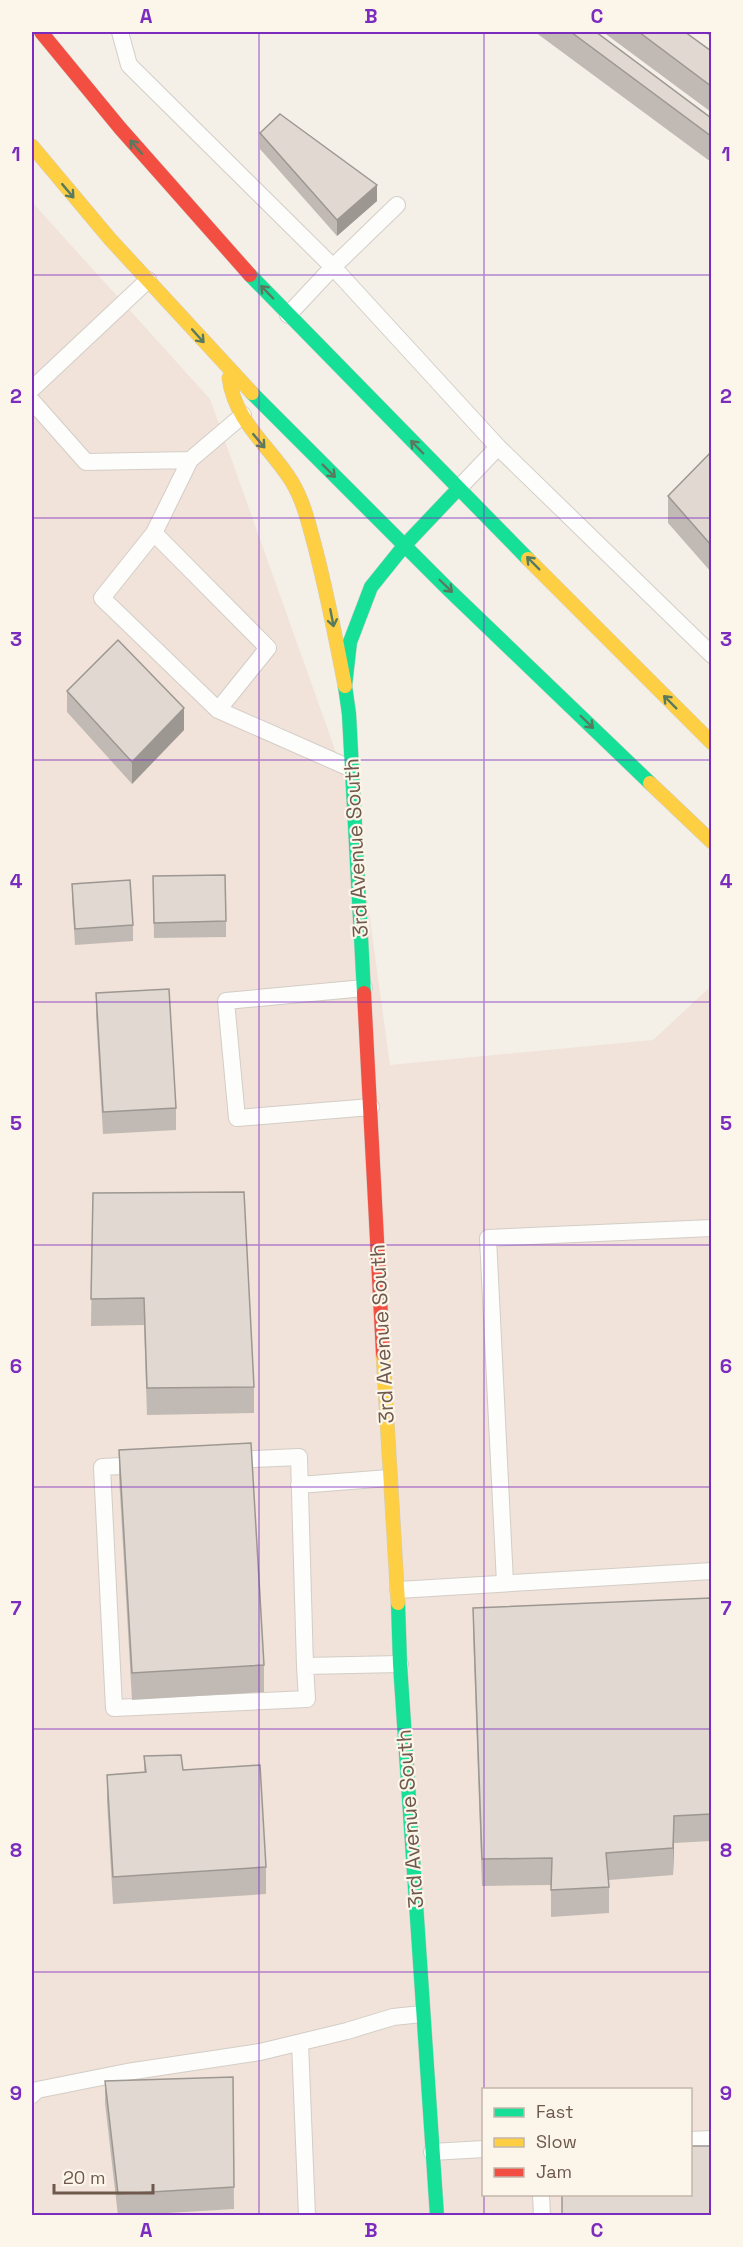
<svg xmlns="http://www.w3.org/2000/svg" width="743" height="2247" viewBox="0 0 743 2247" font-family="'Space Grotesk',sans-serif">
  <rect width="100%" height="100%" fill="#f4f0e8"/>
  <!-- commercial -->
  <path fill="#f1e3d9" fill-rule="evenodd" d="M32,202l178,197 144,404 36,262 263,-25 58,-54v1229h-679zM484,2090h206v104h-206z"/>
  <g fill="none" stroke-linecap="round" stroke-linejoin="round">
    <defs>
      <path id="lane" d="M120,32l9,33 204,202 -45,48
        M397,205l-64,62 165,180
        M32,389l116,-109
        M32,401l54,61 104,-2
        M243,415l-53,45 -36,73 -52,65 116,112 134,59
        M458,489l40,-42 214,208
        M154,533l114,115 -50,62
        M364,988l-138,13 11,117 134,-11
        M232,1460l67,-3 6,209 95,-2
        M140,1465l-38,2 12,241 193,-9 -2,-33
        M299,1485l90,-7
        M505,1583l-17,-345 224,-10
        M398,1590l314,-19
        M300,2043l7,173
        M32,2095l5,-5 90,-18 133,-20 87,-21 46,-14 29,-3
        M690,2140l22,-1
        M432,2152l52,-3
        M541,2194l1,22"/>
      <path id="fast" d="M250,275l278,284
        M252,393l196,196 202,194
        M364,993l-15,-279 -4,-28 5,-44 21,-55 33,-41 54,-57
        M398,1603l2,61 37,552"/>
      <path id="slow" d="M32,146l78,93 142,154
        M229,378c6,45 42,69 63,104 12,20 17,43 23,65 12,46 21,92 30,139
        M528,559l184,184
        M650,783l62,59
        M383,1354l15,249"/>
      <path id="jam" d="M41,32l79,96 130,147
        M364,993l19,361"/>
    </defs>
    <!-- lane casing -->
    <use href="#lane" stroke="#d3cdc6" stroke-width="18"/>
    <!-- fast casing -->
    <use href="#fast" stroke="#d2ccc5" stroke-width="15"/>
    <!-- slow casing -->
    <use href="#slow" stroke="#d2ccc5" stroke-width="15"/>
    <!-- jam casing -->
    <use href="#jam" stroke="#d2ccc5" stroke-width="15"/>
    <!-- lane -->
    <use href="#lane" stroke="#fdfdfc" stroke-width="16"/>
    <!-- fast -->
    <use href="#fast" stroke="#16e098" stroke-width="14"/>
    <!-- slow -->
    <use href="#slow" stroke="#ffcf43" stroke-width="14"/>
    <!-- jam -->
    <use href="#jam" stroke="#f24e42" stroke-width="14"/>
  </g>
  <!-- wall -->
  <path fill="#c1bab4" d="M535,32h61l115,86v44z
    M603,32h82l26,19v61z
    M704,32h7v5z
    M260,133l117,68 -40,35 -77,-87z
    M711,452v120l-43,-49v-27z
    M67,691l117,39 -52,54 -65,-72z
    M153,876l73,45v16l-72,1z
    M72,884l61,41v16l-58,4 -3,-46z
    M96,993l80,115v22l-73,4 -7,-119z
    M93,1193l161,194v26l-107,2 -3,-90 -53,1z
    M119,1450l145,215v27l-132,8 -13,-223z
    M711,1598v243l-37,2 -1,32 -64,5v33l-58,4v-32l-69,1 -9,-252v-26z
    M144,1756l39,14 83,97v27l-153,10 -6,-102v-27l37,-3z
    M233,2077l1,132 -116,7 -13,-113v-22z"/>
  <!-- shaded-wall -->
  <path fill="#9d9792" d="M377,185v16l-40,35v-16z
    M184,708v22l-52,54v-22z
    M674,1816v27l-1,32v-27z"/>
  <!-- building -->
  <path fill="#e0d8d1" stroke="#9d9792" stroke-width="1.5" d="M571,32h25l115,86v18z
    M639,32h46l26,19v35z
    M280,114l97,71 -40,35 -77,-87z
    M711,452v93l-43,-49z
    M118,640l66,68 -52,54 -65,-71z
    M225,875l1,46 -72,2 -1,-47z
    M130,880l3,45 -58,4 -3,-45z
    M169,989l7,119 -73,4 -7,-119z
    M244,1192l10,195 -107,1 -3,-90 -53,1 2,-106z
    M251,1443l13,222 -132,8 -13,-223z
    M711,1598v216l-37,2 -1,32 -67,5 3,34 -58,3 1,-32 -70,1 -9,-251z
    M181,1755l2,15 77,-5 6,102 -153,10 -6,-102 39,-3 -2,-16z
    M233,2077l1,110 -116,7 -13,-113z
    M690,2146h21v70h-149v-22h128z"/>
  <!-- one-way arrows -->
  <defs><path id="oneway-shaft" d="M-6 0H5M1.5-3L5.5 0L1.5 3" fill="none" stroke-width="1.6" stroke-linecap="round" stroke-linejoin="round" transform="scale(1.5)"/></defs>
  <g stroke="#587b5f">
    <use href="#oneway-shaft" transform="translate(136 147) rotate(-131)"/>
    <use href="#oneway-shaft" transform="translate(68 191) rotate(50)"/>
    <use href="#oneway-shaft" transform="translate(267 292) rotate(-134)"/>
    <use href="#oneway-shaft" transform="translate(198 336) rotate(48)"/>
    <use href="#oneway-shaft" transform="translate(259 441) rotate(50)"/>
    <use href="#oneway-shaft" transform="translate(417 447) rotate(-134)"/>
    <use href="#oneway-shaft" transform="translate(329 471) rotate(45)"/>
    <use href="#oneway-shaft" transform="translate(533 563) rotate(-135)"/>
    <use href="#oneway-shaft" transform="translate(446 586) rotate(44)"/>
    <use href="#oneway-shaft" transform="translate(332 618) rotate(79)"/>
    <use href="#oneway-shaft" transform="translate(670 702) rotate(-135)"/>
    <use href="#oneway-shaft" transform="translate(587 722) rotate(44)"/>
  </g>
  <!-- grid -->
  <path fill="none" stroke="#7b2cbf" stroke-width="1.5" stroke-opacity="0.55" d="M259,32v2184M484,32v2058M32,275h680M32,518h680M32,760h680M32,1002h680M32,1245h680M32,1487h680M32,1729h680M32,1972h680M484,2194v22"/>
  <g text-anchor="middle" stroke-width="4.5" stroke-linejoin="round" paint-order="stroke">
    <!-- street labels -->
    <g font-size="21" fill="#6e594c" stroke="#fcf5e9">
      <text transform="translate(356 848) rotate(-93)" y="7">3rd Avenue South</text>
      <text transform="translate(382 1334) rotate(-93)" y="7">3rd Avenue South</text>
      <text transform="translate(410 1819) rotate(-94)" y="7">3rd Avenue South</text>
    </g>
  </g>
  <!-- border -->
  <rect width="743" height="2247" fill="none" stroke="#fcf5e9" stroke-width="66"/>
  <!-- legend -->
  <rect x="482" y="2088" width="210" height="108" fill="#fcf5e9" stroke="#c3b7aa" stroke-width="1.5"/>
  <rect x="494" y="2108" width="30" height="9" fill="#16e098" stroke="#c3b7aa" stroke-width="1.5"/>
  <text x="536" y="2118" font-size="18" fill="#6e594c">Fast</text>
  <rect x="494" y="2138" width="30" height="9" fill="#ffcf43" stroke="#c3b7aa" stroke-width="1.5"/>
  <text x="536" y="2148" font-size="18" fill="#6e594c">Slow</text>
  <rect x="494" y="2168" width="30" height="9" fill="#f24e42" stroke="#c3b7aa" stroke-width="1.5"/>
  <text x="536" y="2178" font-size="18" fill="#6e594c">Jam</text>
  <!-- scale -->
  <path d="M54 2184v9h99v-9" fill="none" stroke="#6e594c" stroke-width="3"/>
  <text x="63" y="2184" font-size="18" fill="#6e594c" stroke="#fcf5e9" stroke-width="4.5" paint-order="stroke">20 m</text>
  <rect x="33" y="33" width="677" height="2181" fill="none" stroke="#7b2cbf" stroke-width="2"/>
  <g font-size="20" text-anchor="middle" font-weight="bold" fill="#7b2cbf">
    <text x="146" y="23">A</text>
    <text x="371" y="23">B</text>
    <text x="597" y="23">C</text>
    <text x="16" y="161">1</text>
    <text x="726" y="161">1</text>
    <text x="16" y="403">2</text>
    <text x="726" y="403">2</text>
    <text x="16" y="646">3</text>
    <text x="726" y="646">3</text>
    <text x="16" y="888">4</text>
    <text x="726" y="888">4</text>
    <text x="16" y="1130">5</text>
    <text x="726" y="1130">5</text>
    <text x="16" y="1373">6</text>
    <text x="726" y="1373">6</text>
    <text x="16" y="1615">7</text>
    <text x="726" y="1615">7</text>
    <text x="16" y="1857">8</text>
    <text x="726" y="1857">8</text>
    <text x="16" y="2100">9</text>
    <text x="726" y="2100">9</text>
    <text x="146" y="2237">A</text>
    <text x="371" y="2237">B</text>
    <text x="597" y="2237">C</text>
  </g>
</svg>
